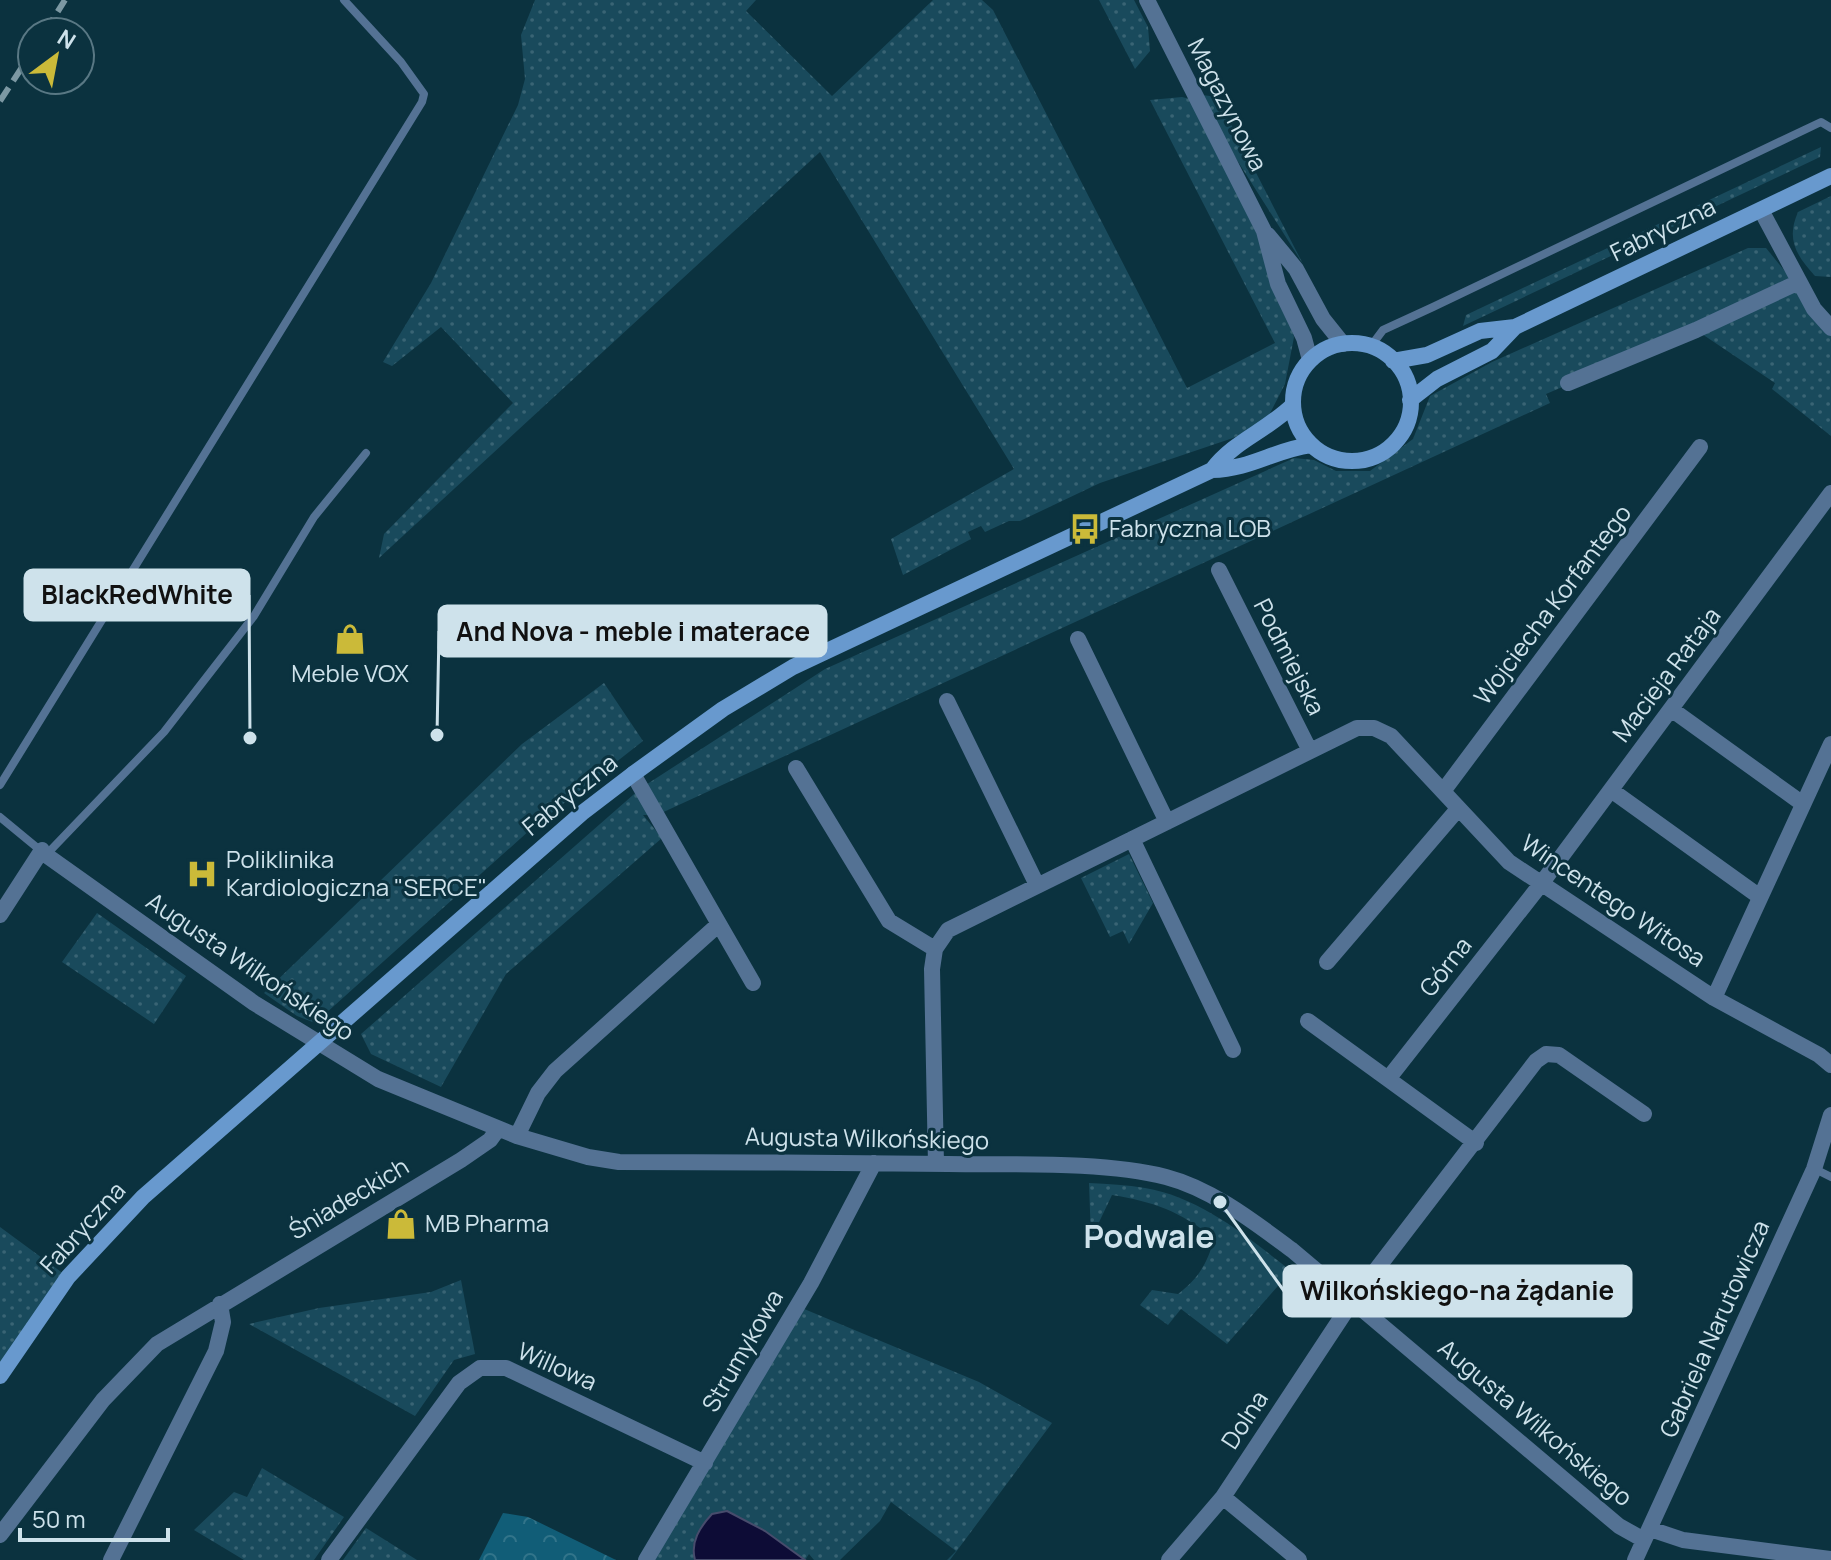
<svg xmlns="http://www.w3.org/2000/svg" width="1831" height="1560" viewBox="0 0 1831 1560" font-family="Manrope,sans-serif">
  <defs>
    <pattern id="grass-dots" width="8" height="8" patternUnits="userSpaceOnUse" patternTransform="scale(2)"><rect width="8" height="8" fill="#194a5c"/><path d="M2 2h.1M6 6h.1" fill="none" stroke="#396474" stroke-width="1.8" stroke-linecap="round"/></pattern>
    <pattern id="forest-crowns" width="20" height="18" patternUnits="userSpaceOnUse" patternTransform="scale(2)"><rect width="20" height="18" fill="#115d77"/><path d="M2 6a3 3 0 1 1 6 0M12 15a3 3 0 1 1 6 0" fill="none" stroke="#32748a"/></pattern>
  </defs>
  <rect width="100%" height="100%" fill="#0b323f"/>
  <!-- grass -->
  <path fill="url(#grass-dots)" d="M535,0h221l-10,11 86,85 101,-96h49l11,10 194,378 88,-45 -125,-243 32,-3 16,4 -3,-7 22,3 86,167 -101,-159 62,126 30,106 -9,47 -18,35 -10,7 -24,12 -133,45 -80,38h-11l-24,11 -4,-6 -13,6 3,7 -68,36 -12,-36 123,-70 -194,-317 -441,406 5,-24 129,-131 -72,-76 -49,39 -9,-4 48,-79 87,-178 7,-26 -4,-44z
    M1099,0h35l14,27 2,24 -15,18z
    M1821,147l-1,10 -357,169 3,-11z
    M1831,196v81l-16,-1c-19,-21 -29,-37 -17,-64z
    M1748,248h18l65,80v108l-59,-47 3,-6 -79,-53 -150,64 4,9 -893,412h-14l19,23 -156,136 -65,113 -70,-33 -10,-20 280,-246 184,-119 469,-211 20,2 22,11h34l43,-32 17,-43 62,-34z
    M604,683l39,58 -112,88 -216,194 -18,-7 -33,-23 258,-249z
    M1129,854l24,49 -24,41 -6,-13 -13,6 -29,-59z
    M97,913l89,63 -32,48 -92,-62z
    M1089,1183c19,1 38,2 56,5 55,9 103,49 146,83l-64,73 -46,-35 -13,16 -28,-20 12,-15 26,4c20,-15 30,-31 36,-56 -35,-27 -59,-36 -102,-43l-21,44z
    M0,1227l68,50 -68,99z
    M461,1280l14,74 -21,6 -39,56 -166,-92 70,-16 112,-16z
    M797,1306l182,76 73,41 -102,137h-3l9,-9 -65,-49 -11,19 -40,39h-26l-5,-6 -4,6 -15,-12 -78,-34 -19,32 2,14h-49z
    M262,1468l82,49 -30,43h-70l-50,-30 40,-38 13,5z
    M366,1528l51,32h-74z"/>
  <!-- forest -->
  <path fill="url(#forest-crowns)" d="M503,1513l25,4 88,43h-137z"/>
  <!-- water -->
  <path fill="#0d0c36" stroke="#474c6c" stroke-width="2" d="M727,1511l38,20 40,29h-110c-5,-18 5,-33 17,-46z"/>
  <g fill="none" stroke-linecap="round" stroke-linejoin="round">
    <!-- lane -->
    <path stroke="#547294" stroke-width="8" d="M1371,346l12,-16 50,-23 388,-185 10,6
      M0,785l422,-683 2,-8 -23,-32 -57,-62
      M0,817l46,38 118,-123 90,-116 60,-99 52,-64
      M1815,1169l16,8"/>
    <!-- street -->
    <path stroke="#547294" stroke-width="16" d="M1147,0l117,231 14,53 26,54 6,22
      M1761,210l53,99 17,19
      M1268,235l28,34 27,50 20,25
      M1568,383l128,-53 103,-48
      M1219,570l91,181
      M1078,639l89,183
      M947,701l90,184
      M1671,709l132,95
      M796,768l93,153 46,28
      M1444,790l256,-343
      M1611,790l149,107
      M1132,839l101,211
      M46,855l208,148 124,76 139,57 71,21 31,5c110,0 219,1 329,2 66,1 155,-3 218,13 46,12 88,45 126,73l327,276 25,14
      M0,915l42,-65
      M719,924l34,59
      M1327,962l131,-153
      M1714,998l117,-254
      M1308,1021l80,58
      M517,1136l21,-43 17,-22 164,-147 -86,-150
      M1476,1143l-88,-64 153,-195 290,-391
      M936,1164l-4,-195 3,-20 13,-19 409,-202h17l17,8 118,126 205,136 105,57 12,10
      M1223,1497l76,63
      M1650,1529l33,11 148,19
      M0,1535l103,-135 54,-56 304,-184 29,-20 8,-11
      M111,1560l105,-209 7,-29 -3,-18
      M329,1560l130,-177 21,-15h26l199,95
      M646,1560l165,-277 63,-120
      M1169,1560l54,-63 130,-197 183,-239 10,-7 13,1 85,59
      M1635,1560l179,-391 17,-54"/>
    <!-- secondary -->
    <path stroke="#6899ce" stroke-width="16" d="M1293 402a59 59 0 1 1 118 0a59 59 0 1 1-118 0Z
      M1393,361l34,-6 53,-24 35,-4 316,-151
      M1410,400l27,-21 55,-28 23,-24
      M1212,470c22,-29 53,-38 81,-65
      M0,1376l68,-99 75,-80 439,-384 51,-39 90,-65 70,-42 419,-197c39,-1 62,-20 99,-25"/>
    <!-- rail -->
    <path stroke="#7c98a3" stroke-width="6" stroke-dasharray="16 8" stroke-linecap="butt" d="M45,32l20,-32
      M0,101l32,-49"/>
  </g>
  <!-- icons -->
  <defs>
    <symbol id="bus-bare" viewBox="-9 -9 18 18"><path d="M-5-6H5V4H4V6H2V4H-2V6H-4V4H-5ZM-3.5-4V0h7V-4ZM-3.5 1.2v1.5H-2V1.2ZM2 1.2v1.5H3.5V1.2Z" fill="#cbba39" stroke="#0b323f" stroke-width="2.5" paint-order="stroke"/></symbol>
    <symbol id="shop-bare" viewBox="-9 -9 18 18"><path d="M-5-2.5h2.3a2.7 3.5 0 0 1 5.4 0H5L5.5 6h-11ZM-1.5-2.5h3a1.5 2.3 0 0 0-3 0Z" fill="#cbba39" stroke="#0b323f" stroke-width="2.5" paint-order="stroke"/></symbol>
    <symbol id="hospital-bare" viewBox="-9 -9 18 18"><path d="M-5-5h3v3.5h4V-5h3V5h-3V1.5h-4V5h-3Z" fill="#cbba39" stroke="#0b323f" stroke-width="2.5" paint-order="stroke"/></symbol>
  </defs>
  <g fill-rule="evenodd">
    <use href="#bus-bare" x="1063" y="507" width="44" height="44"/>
    <use href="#shop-bare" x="328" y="617" width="44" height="44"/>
    <use href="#hospital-bare" x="180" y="852" width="44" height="44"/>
    <use href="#shop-bare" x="379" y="1202" width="44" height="44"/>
  </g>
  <g text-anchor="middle" stroke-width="6" stroke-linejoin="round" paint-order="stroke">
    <!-- street labels -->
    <g font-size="24" fill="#cee2eb" stroke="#0b323f">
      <text transform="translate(1227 105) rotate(63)" y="8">Magazynowa</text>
      <text transform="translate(1663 230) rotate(-26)" y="8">Fabryczna</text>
      <text transform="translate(1553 605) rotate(-53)" y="8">Wojciecha Korfantego</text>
      <text transform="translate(1289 657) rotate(63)" y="8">Podmiejska</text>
      <text transform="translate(1667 675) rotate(-53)" y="8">Macieja Rataja</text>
      <text transform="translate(570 795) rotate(-39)" y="8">Fabryczna</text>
      <text transform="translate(1613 901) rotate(34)" y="8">Wincentego Witosa</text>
      <text transform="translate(250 967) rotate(34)" y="8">Augusta Wilkońskiego</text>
      <text transform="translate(1446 967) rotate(-52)" y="8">Górna</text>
      <text transform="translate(867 1139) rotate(1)" y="8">Augusta Wilkońskiego</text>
      <text transform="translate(349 1199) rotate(-31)" y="8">Śniadeckich</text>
      <text transform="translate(83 1228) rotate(-48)" y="8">Fabryczna</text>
      <text transform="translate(1715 1329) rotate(-66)" y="8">Gabriela Narutowicza</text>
      <text transform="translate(743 1351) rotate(-60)" y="8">Strumykowa</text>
      <text transform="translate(557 1367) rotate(24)" y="8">Willowa</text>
      <text transform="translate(1245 1420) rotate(-57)" y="8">Dolna</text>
      <text transform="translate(1535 1423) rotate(40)" y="8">Augusta Wilkońskiego</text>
    </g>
    <!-- poi labels -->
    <g font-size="24" fill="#cee2eb" stroke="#0b323f" text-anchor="start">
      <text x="1109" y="537">Fabryczna LOB</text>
      <text x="350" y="682" text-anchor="middle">Meble VOX</text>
      <text x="226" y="868">Poliklinika<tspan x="226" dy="28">Kardiologiczna "SERCE"</tspan></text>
      <text x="425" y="1232">MB Pharma</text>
    </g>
    <!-- district labels -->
    <g font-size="32" font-weight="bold" fill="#cee2eb" stroke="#0b323f">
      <text x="1149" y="1248">Podwale</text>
    </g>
  </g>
  <!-- callouts -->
  <path fill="none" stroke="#cee2eb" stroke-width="3" d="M250 738L249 595M437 735L439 631M1220 1202L1284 1291"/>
  <g fill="#cee2eb" stroke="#0b323f" stroke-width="3">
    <circle cx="250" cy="738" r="8"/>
    <circle cx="437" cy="735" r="8"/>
    <circle cx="1220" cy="1202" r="8"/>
  </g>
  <g fill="#cee2eb" stroke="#cee2eb" stroke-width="3">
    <rect x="25" y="570" width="224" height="50" rx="8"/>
    <rect x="439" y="606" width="387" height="50" rx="8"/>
    <rect x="1284" y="1266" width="347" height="50" rx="8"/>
  </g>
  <g font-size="26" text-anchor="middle" font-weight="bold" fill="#111">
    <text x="137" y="604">BlackRedWhite</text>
    <text x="633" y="641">And Nova - meble i materace</text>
    <text x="1457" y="1300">Wilkońskiego-na żądanie</text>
  </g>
  <!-- north arrow -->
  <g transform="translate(56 56) rotate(32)"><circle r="38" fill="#0b323f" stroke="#597884" stroke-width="2"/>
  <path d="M0-6L14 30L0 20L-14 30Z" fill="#cbba39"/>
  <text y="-12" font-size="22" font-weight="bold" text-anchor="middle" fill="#cee2eb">N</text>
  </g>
  <!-- scale -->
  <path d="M20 1528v12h148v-12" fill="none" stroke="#cee2eb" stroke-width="4"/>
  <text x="32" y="1528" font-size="24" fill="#cee2eb" stroke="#0b323f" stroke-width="6" paint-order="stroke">50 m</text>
</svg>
